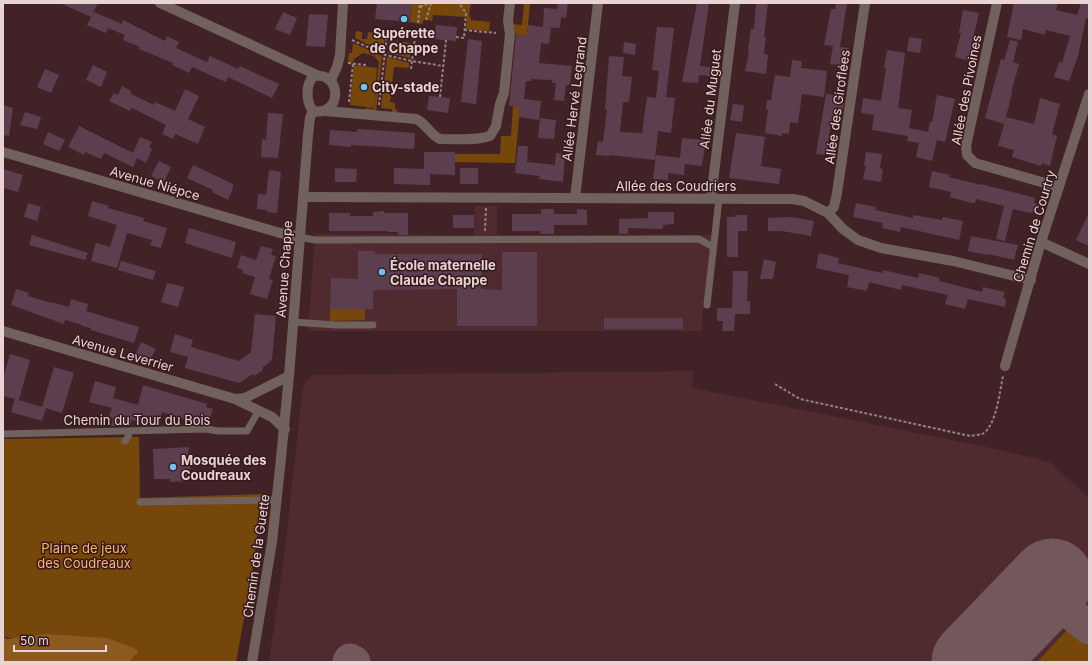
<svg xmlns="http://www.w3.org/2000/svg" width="1092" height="665" viewBox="0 0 1092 665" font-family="Inter,sans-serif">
  <rect width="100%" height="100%" fill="#412327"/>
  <!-- built -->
  <path fill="#4f2a2f" d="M475,206h22v29h215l-11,96h-393l7,-97 159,1z
    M693,371l-1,17 304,61 54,13 39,36v164h-820l14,-96 20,-180 8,-11z"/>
  <!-- green -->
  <path fill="#75470b" d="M412,3h59l-2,14h2v3l19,2 -1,9 -23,-2 1,-12 -34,-2 -1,6 -8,-2 -2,5 -12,-2z
    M524,3h6l-3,33 -11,-1 -3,-11 9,1z
    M356,31l6,1v7h5l1,-7 17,2 -2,18 -28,-14z
    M389,41l22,2 -1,15 -22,-5z
    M353,43l29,13 -6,56 -11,-2v-2l9,1 5,-47 -5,-6 -11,-3 -8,5 -3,5 -4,-1 1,-9h3z
    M387,57l22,6v5l-15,-1 -4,35 5,1v6l3,1 -2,3h-4v-4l-11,-1z
    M354,65l23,3 -3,40 -24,-3z
    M513,106l7,1 -5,56 -60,-1v-8h45l1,-18h10z
    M330,309h35v11l-35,1z
    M139,437l1,61 123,-4 -12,86 -15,82h-106l6,-7 -133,-18v-198z
    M1071,626l18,16v20h-52z"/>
  <!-- forest -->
  <path fill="#8c5a20" d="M45,634l62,4 29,11 2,3 -8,10h-127v-25l4,2z"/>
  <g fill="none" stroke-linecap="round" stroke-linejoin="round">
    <!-- taxiway -->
    <path stroke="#73585b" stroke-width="33" d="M1042,590l47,38
      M349,662l1,-2 4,2"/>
    <!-- runway -->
    <path stroke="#73585b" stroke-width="83" d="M973,662l79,-82"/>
  </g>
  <!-- building -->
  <path fill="#5c3f4f" d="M60,3h38l-7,14z
    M377,3h35l-2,19 -35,-3z
    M558,3h10l-2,15 -5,-1 -1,11 -17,-1 1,-19 13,1z
    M697,3h12l-9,63 20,2 -1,9 -20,-2 -1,8 -16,-1z
    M756,3h12l-4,34h2l-2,17 4,1 -2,19 -21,-3 4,-19 -1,-1 3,-22h3z
    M836,3h11l-7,44 9,1 -3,18 -16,-2 3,-18 -9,-1 7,-36h4z
    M1014,3h44l-2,7 21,5 4,-12h8v16l-3,-1 -8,38 -9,25 -15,-4 5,-15 3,1 8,-27 -24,-6 -1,5 -22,-6 -2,11 -14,-3z
    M963,10l16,3 -7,30 2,1 -4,17 -15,-4 6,-24h-2z
    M94,12l28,12 1,-4 42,21 2,-5 12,6 -3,6 31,14 3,-6 28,13 2,-3 39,18 -7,14 -44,-21 -2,5 -34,-15 -3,6 -17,-8 1,-2 -34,-14 1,-2 -17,-7 2,-5 -17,-7 -2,5 -19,-8z
    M283,12l14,6 -7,17 -15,-6z
    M309,14l19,1 -3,32 -19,-1z
    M436,25l21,2 -1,14 -22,-2z
    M528,25l23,3 -2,16 -8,-1 -2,20 33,3 -2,19h-4l-2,16 -10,-1 2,-17h-4v-3l-21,-1v2h-5l-2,18 17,2 -2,19 -20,-3 1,-10 -11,-1 7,-71 11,1z
    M657,27l17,1 -8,69 9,1 -4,35 -13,-2 -3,29 -45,-5v1l-14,-1 2,-14 5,1 4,-33h-2l4,-53 15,1 -2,19 10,1 -3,25h-6l-3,30 22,1 5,-36 9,1 3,-27 -7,-1z
    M909,37l13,2 -2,14 -13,-2z
    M468,39l14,2 -6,63 -15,-2z
    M1010,40l8,2 -5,20 6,2 -8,29 1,1 -8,30 -19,-6 16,-59 3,1z
    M624,42l12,2 -1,11 -12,-2z
    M887,50l18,3 -7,55 14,2 -3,18 19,4 2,-10h2l5,-27 18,4 -10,43 -8,-2 -5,21 -16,-4 3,-14 -12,-2 1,-5 -36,-6 2,-15 -13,-2 2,-15 18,3 5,-33h-2z
    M792,60l10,1 -1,7 26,3 -3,26 -22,-3 -4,29 -8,-1 -1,12 -7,-1v3l-17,-3 3,-23 -2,-1 1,-9h4l4,-25 15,2z
    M93,65l14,7 -6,15 -15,-7z
    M45,69l14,6 -8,18 -14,-6z
    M122,86l9,5v3l23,11 1,-3 20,9 10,-22 14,7 -11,23 17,8 -7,17 -23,-10 -2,5 -11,-5 4,-9 -34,-17 -2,3 -21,-10 5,-8 4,2z
    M826,94l15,2 -1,6 4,1 -2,12 -5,-1v3h-5l-6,38 -10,-1z
    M429,96l21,2 -2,15 -21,-3z
    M1040,98l20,6 -8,30 5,2 -7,30 -8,-3 -1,3 -29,-9 2,-7 -16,-4 8,-29 28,7z
    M733,104l11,1 -2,17 -12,-2z
    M3,105l10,3 -4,28 -6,-1z
    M25,112l16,5 -4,12 -17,-4z
    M268,113l15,1 -5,44 -17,-1 1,-18 4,1z
    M540,118l16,2 -2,19 -16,-1z
    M79,126l54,27 7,-16 12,5 -3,5 3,2 -6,14 -9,-5 -4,9 -29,-14 -3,6 -16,-7 -1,3 -16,-8z
    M357,129l58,4 -1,16 -63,-4v2l-22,-2 1,-15 27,2z
    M48,132l17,8 -6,11 -16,-7z
    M736,133l29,4 -4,29 20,3 -2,15 -50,-6z
    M682,138l24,2 -4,26 -17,-2 -1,11 -16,-2v7l-15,-1 3,-24 24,3z
    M518,146h10l-1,16 28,3 1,-12 9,1 -2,28 -24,-3 1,-3 -25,-3z
    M424,152h31v23l-25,-1v11l-36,-1v-16l30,1z
    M866,152l16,2 -2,14 3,1 -2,13 -18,-3 3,-13h-2z
    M159,161l12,6 -7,15 -13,-6z
    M193,165l40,19v4l-5,12 -16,-8 1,-2 -26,-12z
    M335,168l22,1 -1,13h-21z
    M460,168h18v16h-18z
    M3,169l20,6 -5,17 -15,-4z
    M269,170l12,2 -4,41 -10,-1v-2l-10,-1 1,-15 8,1z
    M932,171l18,4 -1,2 32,8v-1l54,14 -1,5 3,1 -2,9 -4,-1v1l-18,-4 -8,32 -9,-2 8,-33 -28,-7 -1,4h-3l-22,-6 1,-5 -22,-5z
    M92,201l17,5 -1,2 36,10 -1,3 24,7 -6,20 -11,-3 2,-5 -25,-7 -10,35 -26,-7 5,-18 14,4 7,-22 -29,-9z
    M28,203l13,4 -4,14 -13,-4z
    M856,203l20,4 -1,3 38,8v-3l29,5 1,-3 20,4 -4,19 -58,-13 -1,5 -18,-4 1,-5 -30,-6z
    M541,209h13v5h23v-5l10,1v15h-33v9h-14l1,-3h-29v-17h29z
    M384,211v2h24v22h-10v-3h-11v-1h-58v-18h21v3h23v-4z
    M648,212h26v12l-11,1v4l-35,-1v6h-9v-15l29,-1z
    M1089,213v33l-13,-6z
    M453,215h21v13h-21z
    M735,215h12v16h-9v26h-11v-40h8z
    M791,217l23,4 -3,15 -29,-5h-14v-13z
    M189,228l47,14 -4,16 -47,-15z
    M32,235l56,18 -3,7 -56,-15z
    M971,236l47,9 -4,15 -26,-6 -1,1 -19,-4z
    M261,246l12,3 -2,6 5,1 -7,23 4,1 -6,19 -17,-5 5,-17 -13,-4 1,-3 -6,-2 4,-13 15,5z
    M358,251h17v3h107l-1,35 21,1v-38h35v74h-80v-37l-84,1v19h-43l1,-31 27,1z
    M819,253l20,5 -1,5 44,10 1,-3 35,8 1,-5 21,5 -1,3 43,11 1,-5 22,5 -2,6 3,1 -1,8 -37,-8 -3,10 -20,-5 3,-9 -46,-10 -1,5 -32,-8 -2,9 -20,-4 2,-12 -33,-7z
    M764,259l12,3 -3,17h-13z
    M121,261l35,10 -3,9 -35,-10z
    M733,271h15l-1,30h3v13h-15l-1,17h-12l1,-10h-5l-1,-1v-12h15z
    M167,283l17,4 -6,20 -17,-5z
    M16,289l13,4 -1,3 23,7v-1l18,5 2,-8 17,5 -2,7 53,16 -5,16 -43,-13v-2l-9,-2v-1l-17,-5 -1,4 -53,-19z
    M255,314l21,2 -4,44 -10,8 1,2 -9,6 -1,-2 -14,9 -54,-15 3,-11 -18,-5 5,-18 18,6 -2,7 48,14 12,-9z
    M604,318h79v11h-79z
    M141,342l15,7 -8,14 -13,-7z
    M10,354l20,6 -11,40 23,7 12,-40 20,6 -12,40 -16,-5 -4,13 -31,-9 4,-13 -12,-3v-17z
    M95,381l21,6 -3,11 25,7 5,-20 64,19 -1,3 7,2 -5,14 -7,-2 -1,3 -38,-12 -3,13 -5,-2 -1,2h-6l-15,-5 -2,6h-19l2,-8 -4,-1 3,-9 -23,-6z
    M189,447l-1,10h2l1,21h-3v3l-18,1v-3h-16l-1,-30z"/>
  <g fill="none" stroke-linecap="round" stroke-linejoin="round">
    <!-- path -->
    <path stroke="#988082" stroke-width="2" stroke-dasharray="3 2" stroke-linecap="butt" d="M420,7l10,-4
      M426,20l5,-17
      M418,23l2,-20
      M464,30l32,3
      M456,37l8,1 2,-25 -7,-10
      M352,40l33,15 27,6 31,5
      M348,63l18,2v2
      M411,69l4,-31
      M440,97l6,-57
      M349,102l4,-38
      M379,105l8,-71
      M485,231l1,-24
      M775,384l25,15 170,37c4,-1 9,-1 12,-2 14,-6 18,-44 21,-58"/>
    <!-- service -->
    <path stroke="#70615c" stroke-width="7" d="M299,237l16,3 384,-1 14,8
      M707,305l12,-106
      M293,322l43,3h37
      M3,434l203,-5 12,2h29l12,-21
      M125,441l3,-4 2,-6
      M140,502l137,-2"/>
    <!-- minor -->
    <path stroke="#70615c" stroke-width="10" d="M997,3l-31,143 1,9 8,8 84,24
      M331,80l6,-13 3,-12 3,-52
      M326,111l90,8c10,4 14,16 24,20 16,0 35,2 50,-3l6,-10 4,-22 4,-11 6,-59 -2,-13 2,-18
      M3,152l277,81 19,4
      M303,197l489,2 12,2 24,12 15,16 15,11 23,8 72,13 78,19
      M575,198l23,-195
      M711,198l24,-195
      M828,213l6,-6 3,-14 28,-190
      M1041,242l48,22
      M3,331l232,68 37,18 13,12
      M1005,366l36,-124 48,-148
      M235,399l10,-1 44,-22"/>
    <!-- tertiary -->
    <path stroke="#70615c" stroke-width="10" d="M160,3l159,73
      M314,76c29,-4 28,41 -1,35 -7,-9 -8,-27 1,-35z
      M252,662l20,-120 8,-74 9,-92 19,-241 2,-17 3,-7"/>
  </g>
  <!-- markers -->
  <g fill="#6cc3f2" stroke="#36191d" stroke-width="1.5">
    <circle cx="404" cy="19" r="4"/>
    <circle cx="364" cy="87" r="4"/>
    <circle cx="382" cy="272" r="4"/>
    <circle cx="173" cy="467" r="4"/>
  </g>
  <g text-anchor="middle" stroke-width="3" stroke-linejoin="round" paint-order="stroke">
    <!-- poi labels -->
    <g font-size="13" font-weight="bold" fill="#e8d4d5" stroke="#36191d" text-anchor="start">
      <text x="404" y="38" text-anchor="middle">Supérette<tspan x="404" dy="15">de Chappe</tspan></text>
      <text x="372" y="92">City-stade</text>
      <text x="390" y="270">École maternelle<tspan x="390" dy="15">Claude Chappe</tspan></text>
      <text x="181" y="465">Mosquée des<tspan x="181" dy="15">Coudreaux</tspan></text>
    </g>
    <!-- street labels -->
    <g font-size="13" fill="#e8d4d5" stroke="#36191d">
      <text transform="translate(966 90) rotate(-79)" y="5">Allée des Pivoines</text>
      <text transform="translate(574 99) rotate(-83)" y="5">Allée Hervé Legrand</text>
      <text transform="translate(710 99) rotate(-83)" y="5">Allée du Muguet</text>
      <text transform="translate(837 107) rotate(-82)" y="5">Allée des Giroflées</text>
      <text transform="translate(155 183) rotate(16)" y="5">Avenue Niépce</text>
      <text x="676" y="191">Allée des Coudriers</text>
      <text transform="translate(1034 226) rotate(-73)" y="5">Chemin de Courtry</text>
      <text transform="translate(284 269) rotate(-86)" y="5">Avenue Chappe</text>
      <text transform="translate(123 353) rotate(16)" y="5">Avenue Leverrier</text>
      <text x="137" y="425">Chemin du Tour du Bois</text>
      <text transform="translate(256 556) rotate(-82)" y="5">Chemin de la Guette</text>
    </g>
    <!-- park labels -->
    <g font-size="13" fill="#fcb66d" stroke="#36191d">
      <text x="84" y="553">Plaine de jeux<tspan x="84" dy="15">des Coudreaux</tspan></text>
    </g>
  </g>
  <!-- border -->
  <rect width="1092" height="665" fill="none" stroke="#e8d4d5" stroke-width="8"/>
  <!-- scale -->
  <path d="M14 645v6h92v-6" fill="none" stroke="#e8d4d5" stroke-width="2"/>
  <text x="20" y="645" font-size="12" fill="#e8d4d5" stroke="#36191d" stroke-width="3" paint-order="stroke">50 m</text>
</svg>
